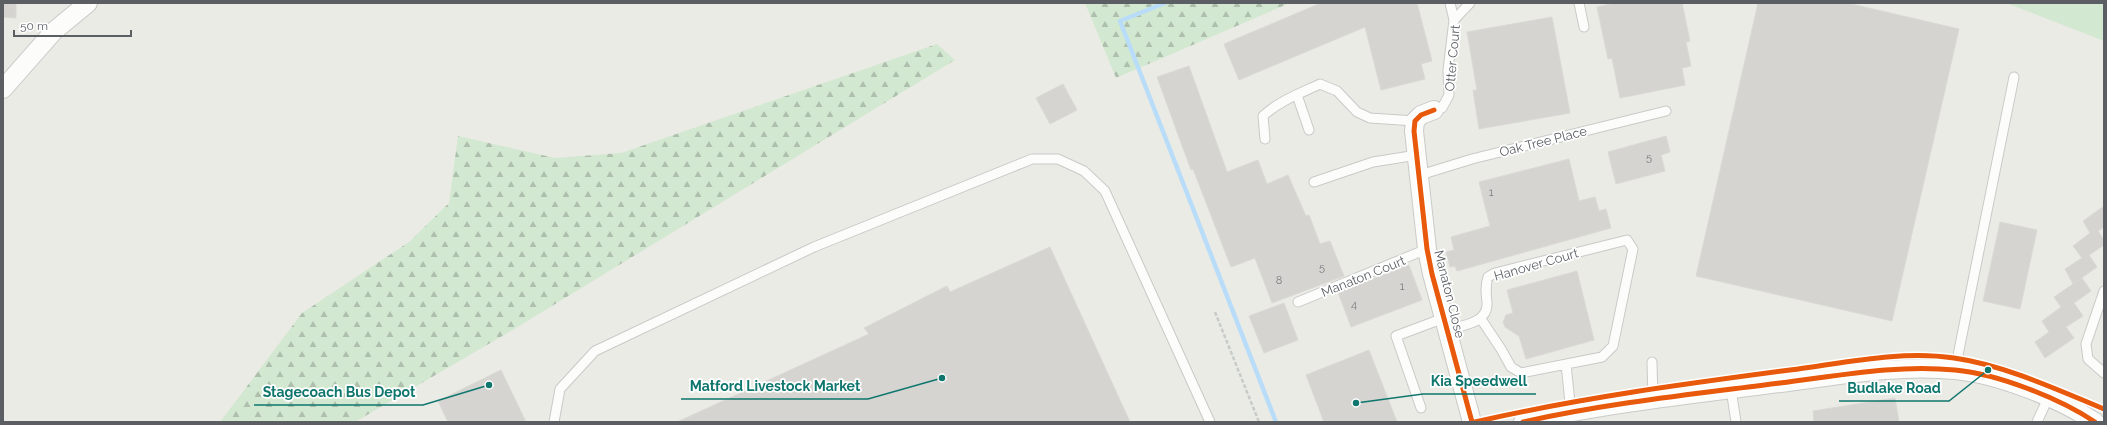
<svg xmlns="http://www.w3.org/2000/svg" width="2107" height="425" viewBox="0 0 2107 425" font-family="Raleway,sans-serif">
  <defs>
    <pattern id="forest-firs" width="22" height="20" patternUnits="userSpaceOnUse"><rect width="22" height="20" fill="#d3e8d1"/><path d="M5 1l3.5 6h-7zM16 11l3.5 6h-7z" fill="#aebfad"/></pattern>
  </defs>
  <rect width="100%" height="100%" fill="#ebebe6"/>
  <!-- green -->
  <path fill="#d3e8d1" d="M2006,3h98v38z"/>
  <!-- forest -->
  <path fill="url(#forest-firs)" d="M1085,3h205l-174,75z
    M937,44l18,16 -444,271 -156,91h-135l82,-109 107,-71 40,-39 9,-67 97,22 66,-5z"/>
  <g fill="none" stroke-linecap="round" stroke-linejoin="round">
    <!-- stream -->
    <path stroke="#b9ddf8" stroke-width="4.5" d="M1165,3l-45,18 156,401"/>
  </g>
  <!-- building -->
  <path fill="#d5d4d1" stroke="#dad9d5" d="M3,3h13v15l-13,-1z
    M1321,3h96l15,58 -11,3 4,15 -44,11 -16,-63 -126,53 -15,-36z
    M1615,3h67l8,38 -4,1 5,24 -9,2 3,17 -65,13 -8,-40 -4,1 -11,-52z
    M1758,3h89l112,26 -67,292 -196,-45z
    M1552,17l18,96 -91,16 -6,-39h4l-10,-58z
    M1189,66l38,106 31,-12 9,24 21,-9 18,41 3,-1 11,29 10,-3 14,35 -72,27 -17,-45 -24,9 -38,-98 -2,1 -34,-93z
    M1063,84l14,26 -27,14 -14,-26z
    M1666,136l4,16 -9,3 4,16 -49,13 -8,-32z
    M1569,159l10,42 16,-4 4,14 7,-2 5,19 -154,43 -2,-5 -5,1 -4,-15 8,-2 -3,-13 39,-11 -11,-44z
    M2104,206v21l-6,4 6,9v5l-15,10 8,12 -24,17 -8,-15 17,-11 -9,-12 17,-13 -7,-12z
    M2000,222l37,8 -17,79 -37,-8z
    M1050,247l80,175h-453l192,-88 -5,-6 83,-42 3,6z
    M1409,265l13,35 -71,27 -13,-35z
    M1577,271l17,69 -68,19 -7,-23 -14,-9 -2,-5 3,-7 7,-2 -6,-23z
    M2082,278l9,13 -17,12 9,13 -17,11 8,11 -29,20 -10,-16 14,-10 -7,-11 19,-14 -7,-10z
    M1284,303l14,37 -34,13 -15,-37z
    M1369,350l28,72h-73l-18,-47z
    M501,370l25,52h-78l-10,-21z
    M1895,398l4,24h-85l-1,-11z"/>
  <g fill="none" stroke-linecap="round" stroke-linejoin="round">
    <defs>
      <path id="service" d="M1450,3l4,17
        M1579,3l5,24
        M1297,95l12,35
        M1434,110l8,-2 7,-13 -1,-25 6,-50 16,-17
        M1265,139l-2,-23c16,-15 38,-23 57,-32l17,7 20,21 13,6 45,3
        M1420,175l52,-16 194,-48
        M1314,182l59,-20 44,-7
        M2104,291l-18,53 2,15 16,14
        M1298,302l129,-53
        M1447,330c16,-5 42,-7 40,-28 -1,-9 -2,-16 1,-25l7,-4 132,-33 6,9 -20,97 -11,11 -81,16 -10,-6 -10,-18 -20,-30
        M1652,362l1,39
        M1566,364l5,49
        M1955,370l59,-293
        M1731,389l5,33
        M1421,408l-25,-72 48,-18
        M554,422l6,-33 35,-38 219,-104 218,-88h26l26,12 21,20 105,231
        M2037,422l12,-26"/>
      <path id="minor" d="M3,89l51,-58 34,-28
        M1434,110l-13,5 -6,6 -1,10 13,118 5,25 40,148
        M1523,422c85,-19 172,-28 257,-39 57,-7 117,-19 175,-13 43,4 104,28 140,52"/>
    </defs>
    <!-- service casing -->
    <use href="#service" stroke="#c9c9c8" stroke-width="11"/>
    <!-- minor casing -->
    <use href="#minor" stroke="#c9c9c8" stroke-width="20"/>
    <!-- path -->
    <path stroke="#c7ccc9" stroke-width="2.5" stroke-dasharray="4 2" stroke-linecap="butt" d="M1215,312l44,110"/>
    <!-- service -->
    <use href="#service" stroke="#fcfcfb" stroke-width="9"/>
    <!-- minor -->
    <use href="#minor" stroke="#fcfcfb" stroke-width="18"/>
    <defs>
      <path id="cycleway" d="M1434,110l-13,5 -6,6 -1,10 13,118 5,25 40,148
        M1475,422c104,-24 209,-38 315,-52 54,-7 111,-20 164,-12 50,7 104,32 150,51
        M1523,422c85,-19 172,-28 257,-39 57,-7 117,-19 175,-13 43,4 104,28 140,52"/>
    </defs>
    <!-- cycleway casing -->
    <use href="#cycleway" stroke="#fff" stroke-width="8"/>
    <!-- cycleway -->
    <use href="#cycleway" stroke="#e8590c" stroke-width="5"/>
  </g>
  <g text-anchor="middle" stroke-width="3.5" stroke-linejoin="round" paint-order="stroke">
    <!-- number labels -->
    <g font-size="11" fill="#7a7d80">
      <text x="1649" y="161">5</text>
      <text x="1491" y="196">1</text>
      <text x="1322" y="271">5</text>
      <text x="1279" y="284">8</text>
      <text x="1402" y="290">1</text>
      <text x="1354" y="308">4</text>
    </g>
    <!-- street labels -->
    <g font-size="13" fill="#5b5f64" stroke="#fff">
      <text transform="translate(1452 58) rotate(-85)" y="5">Otter Court</text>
      <text transform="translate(1543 141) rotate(-14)" y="5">Oak Tree Place</text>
      <text transform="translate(1536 264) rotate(-16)" y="5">Hanover Court</text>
      <text transform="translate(1363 276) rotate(-22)" y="5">Manaton Court</text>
      <text transform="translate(1450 294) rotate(76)" y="5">Manaton Close</text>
    </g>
  </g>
  <!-- callouts -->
  <path fill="none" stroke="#0f766e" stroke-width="1.5" d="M1356 403L1423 394H1536M942 378L868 399H681M1988 370L1949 401H1839M489 385L423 405H254"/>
  <g fill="#0f766e" stroke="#fff" stroke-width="1.5">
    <circle cx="1356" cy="403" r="4"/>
    <circle cx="942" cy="378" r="4"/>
    <circle cx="1988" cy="370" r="4"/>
    <circle cx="489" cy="385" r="4"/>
  </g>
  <g font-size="14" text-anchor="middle" font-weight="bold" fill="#0f766e" stroke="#fff" stroke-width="3.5" stroke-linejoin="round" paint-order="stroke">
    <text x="1479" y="386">Kia Speedwell</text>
    <text x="775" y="391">Matford Livestock Market</text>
    <text x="1894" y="393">Budlake Road</text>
    <text x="339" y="397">Stagecoach Bus Depot</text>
  </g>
  <!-- border -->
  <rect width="2107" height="425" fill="none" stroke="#5b5f64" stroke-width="8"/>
  <!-- scale -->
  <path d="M14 30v6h117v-6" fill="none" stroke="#5b5f64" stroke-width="2"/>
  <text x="20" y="30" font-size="12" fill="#5b5f64" stroke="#ffffff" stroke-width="3" paint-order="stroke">50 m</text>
</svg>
